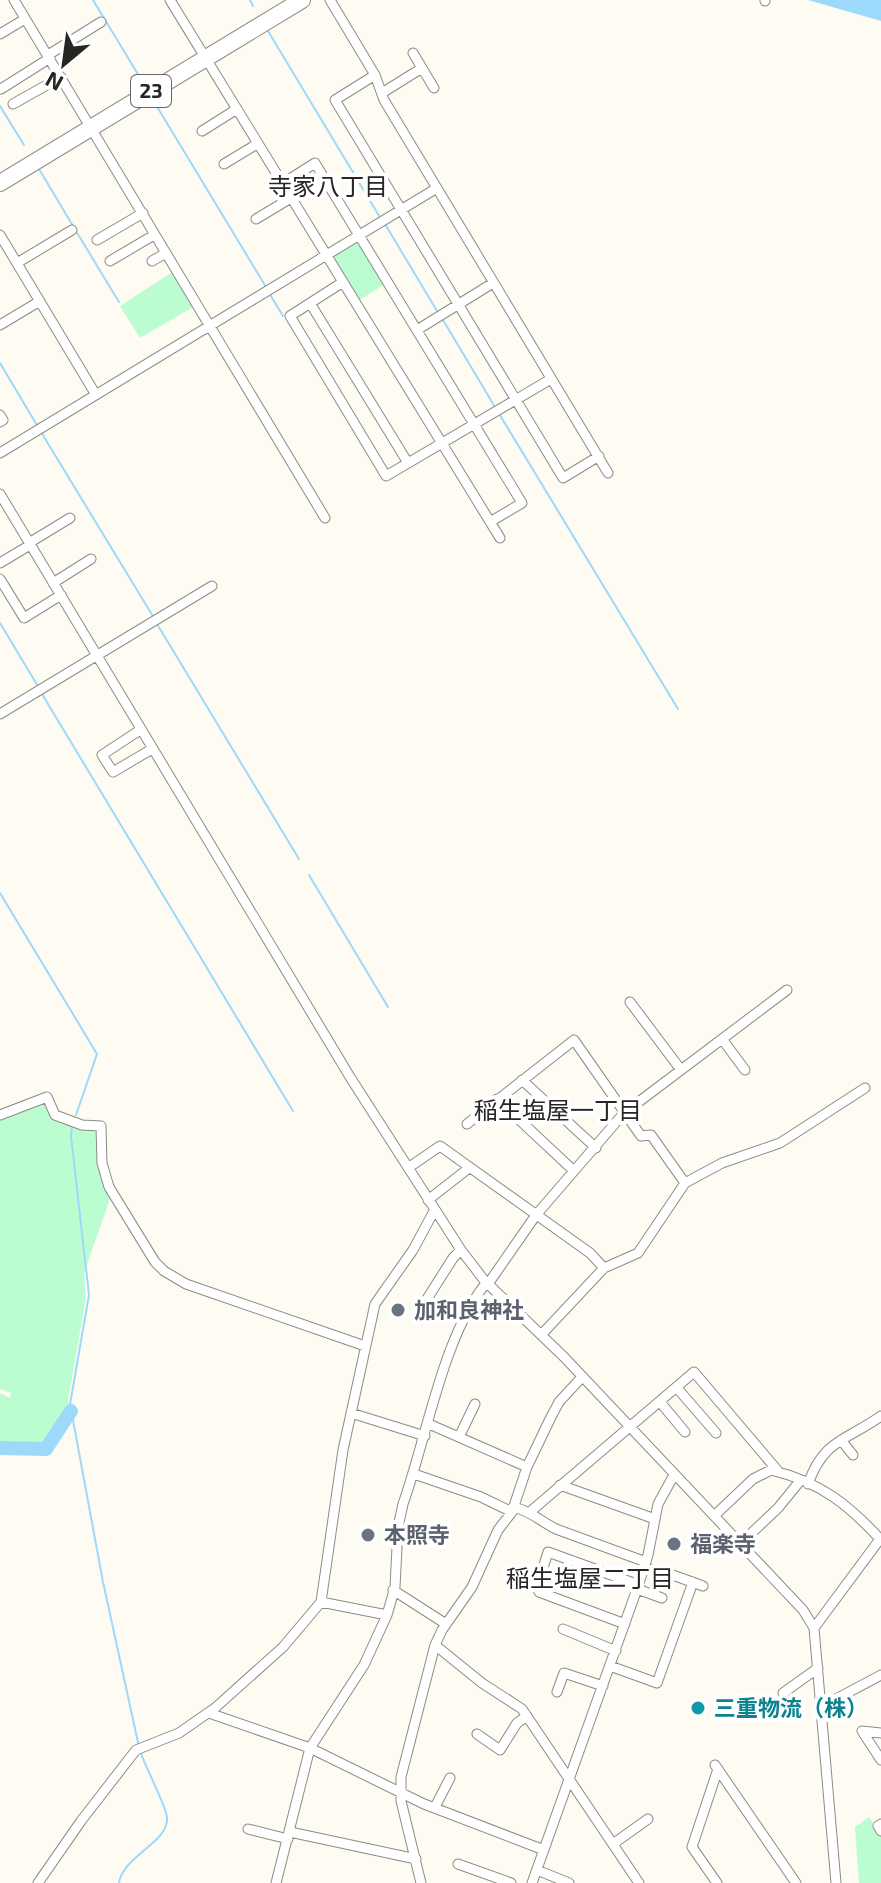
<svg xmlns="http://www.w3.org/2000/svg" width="881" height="1883" viewBox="0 0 881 1883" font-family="'Exo 2','Noto Sans JP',sans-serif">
  <rect width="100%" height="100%" fill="#fefbf3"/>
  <!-- green -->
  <path fill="#bbfdd1" d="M355,242l6,1 24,41 -27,17 -25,-42 2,-5z
    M174,271l21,35 -55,32 -20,-32z
    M44,1100l6,15 47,17 4,47 9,20 -26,74 2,25 -18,102 1,11 -5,2 -20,34 -37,-1 -1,-6 -1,3h-5v-50l10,5 1,-5 -11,-4v-273z
    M869,1817l12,18v48h-22l-4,-56z"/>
  <!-- water -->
  <path fill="#9dd9fa" d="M808,0h73v21z"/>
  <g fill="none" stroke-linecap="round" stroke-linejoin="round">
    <!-- stream -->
    <path stroke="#9dd9fa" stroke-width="2" d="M93,0l46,76
      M250,0l3,6
      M268,31l113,188
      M153,100l113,187
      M0,106l24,39
      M39,169l34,57
      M385,224l52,87
      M76,231l43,71
      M269,293l14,23
      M443,320l52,87
      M0,363l38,64
      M498,412l180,297
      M41,432l113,186
      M0,623l39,65
      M157,624l142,235
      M42,694l251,417
      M309,875l79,132
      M0,893l97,161 -21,61
      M72,1127l-1,9 18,159 -19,109 33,178 36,165
      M119,1883c4,-27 50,-41 48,-65 -1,-13 -21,-49 -26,-65"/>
    <!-- river -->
    <path stroke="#9dd9fa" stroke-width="14" d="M0,1448l46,1 25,-38"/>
    <defs>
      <path id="minor" d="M14,0l311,518
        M170,0l330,538
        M330,0l45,75 9,25 224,373
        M765,1v-1
        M0,34l25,-15
        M413,53l21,35
        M48,55l53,-33
        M375,75l-40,25 228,378 36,-22
        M1,89l49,-31
        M382,93l40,-25
        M13,104l48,-27
        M202,131l35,-22
        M224,164l33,-20
        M282,184l33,-21 207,340 -32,19
        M256,219l35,-21
        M0,235l96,160
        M97,240l46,-27
        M110,261l44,-26
        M152,261l14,-8
        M17,263l55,-33
        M343,282l-53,34 96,160 165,-97
        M310,303l98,160
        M0,325l40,-24
        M417,330l76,-47
        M0,415l3,5 -3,2
        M0,453l437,-265
        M0,494l350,583 111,173 23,30 80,77 239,253 11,18 22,255
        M29,543l41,-25
        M0,563l30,-18
        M0,579l24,39 37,-23
        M53,583l38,-24
        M0,714l212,-128
        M140,730l-38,25 11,17 39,-23
        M630,1002l51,68
        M722,1039l23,31
        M522,1080l74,68
        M497,1099l77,72
        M0,1115l47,-18 8,18 27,10 19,1 1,37 7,24 46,75 9,9 22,13 179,62
        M467,1124l107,-84 67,96 10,-1 34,48
        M408,1168l32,-22 150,107 14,15
        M428,1200l41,-32
        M488,1284l48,-69 88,-102 163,-123
        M427,1299l26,-41 8,-8
        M542,1334l62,-66 34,-15 47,-70 37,-20 58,-20 85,-55
        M677,1388l39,45
        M660,1402l25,30
        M351,1413l74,23
        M429,1424l98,43
        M459,1437l16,-33
        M841,1440l12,15
        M414,1474l67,23 31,15
        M808,1484c16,-45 38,-43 73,-68
        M560,1485l95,34
        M513,1507c18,4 27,14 43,22l90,33
        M531,1511l163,-139 84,99
        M714,1516l39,-37 18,-9c49,12 77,34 110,70
        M740,1544l38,-36 22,-27
        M644,1568l26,6 33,12
        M637,1589l25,9
        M393,1590l53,34
        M321,1602l66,13
        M625,1624l-86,-32 -2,-5 11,-35 91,33
        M814,1628l66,-89
        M563,1629l53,22
        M435,1645l47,38 40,26 117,174
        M610,1666l47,17 36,-101
        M557,1692l7,-19 39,13
        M783,1693l35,-25
        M821,1707l60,-32
        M209,1713l101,35 114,56 120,46
        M862,1731l19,29
        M862,1731l19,2
        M477,1734l23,16 17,-27 10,-7
        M715,1765l81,118
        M435,1807l15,-29
        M881,1824l-3,2 3,5
        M248,1829l40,10
        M290,1832l126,27
        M613,1844l35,-25
        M458,1864l53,19
        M537,1870l32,13
        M38,1883l43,-62 55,-71 43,-17 36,-25 68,-61 38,-45 22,-152 32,-146 38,-54 21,-39
        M276,1883l34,-135 54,-83 23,-50 8,-28 3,-60 5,-23c24,-67 40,-169 84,-222
        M421,1883l-20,-82v-24l34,-132 7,-15 30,-43 26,-57 14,-18 15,-45 23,-48 9,-17 23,-25
        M532,1883l105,-294 11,-34 10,-51 16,-29
        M717,1883l-25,-36 26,-78"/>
      <path id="trunk" d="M0,183l302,-183"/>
    </defs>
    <!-- minor casing -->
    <use href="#minor" stroke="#8e8b84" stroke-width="11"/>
    <!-- trunk casing -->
    <use href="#trunk" stroke="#8e8b84" stroke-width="18"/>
    <!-- minor -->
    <use href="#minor" stroke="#fff" stroke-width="9"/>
    <!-- trunk -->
    <use href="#trunk" stroke="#fff" stroke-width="16"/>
  </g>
  <!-- markers -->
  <g fill="#6b7280" stroke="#fff" stroke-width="3">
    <circle cx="398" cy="1310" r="8"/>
    <circle cx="368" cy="1535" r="8"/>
    <circle cx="674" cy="1544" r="8"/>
  </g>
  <circle fill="#0f9aa8" stroke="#fff" stroke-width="3" cx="698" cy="1708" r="8"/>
  <g text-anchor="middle" stroke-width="8" stroke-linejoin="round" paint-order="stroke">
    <!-- shield labels -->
    <rect fill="#fff" stroke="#686765" stroke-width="2" x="131" y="75" width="40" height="32" rx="6"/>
    <g font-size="20" font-weight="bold" fill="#272623">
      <text x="151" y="98">23</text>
    </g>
    <!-- worship labels -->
    <g font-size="22" font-weight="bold" fill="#5b616d" stroke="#fff" text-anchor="start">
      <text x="414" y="1318">加和良神社</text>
      <text x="384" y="1543">本照寺</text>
      <text x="690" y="1552">福楽寺</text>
    </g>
    <!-- culture labels -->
    <g font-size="22" font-weight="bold" fill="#0d838f" stroke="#fff" text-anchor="start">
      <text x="714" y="1716">三重物流（株）</text>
    </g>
    <!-- neighbourhood labels -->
    <g font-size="24" fill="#272623" stroke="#fff">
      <text x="328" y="195">寺家八丁目</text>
      <text x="558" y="1119">稲生塩屋一丁目</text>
      <text x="590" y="1587">稲生塩屋二丁目</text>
    </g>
  </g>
  <!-- north arrow -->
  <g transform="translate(64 64) rotate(209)" stroke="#ffffff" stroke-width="6" paint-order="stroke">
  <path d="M0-6L14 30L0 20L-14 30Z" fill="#272623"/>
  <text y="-12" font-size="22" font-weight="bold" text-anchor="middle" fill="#272623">N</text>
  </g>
</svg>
